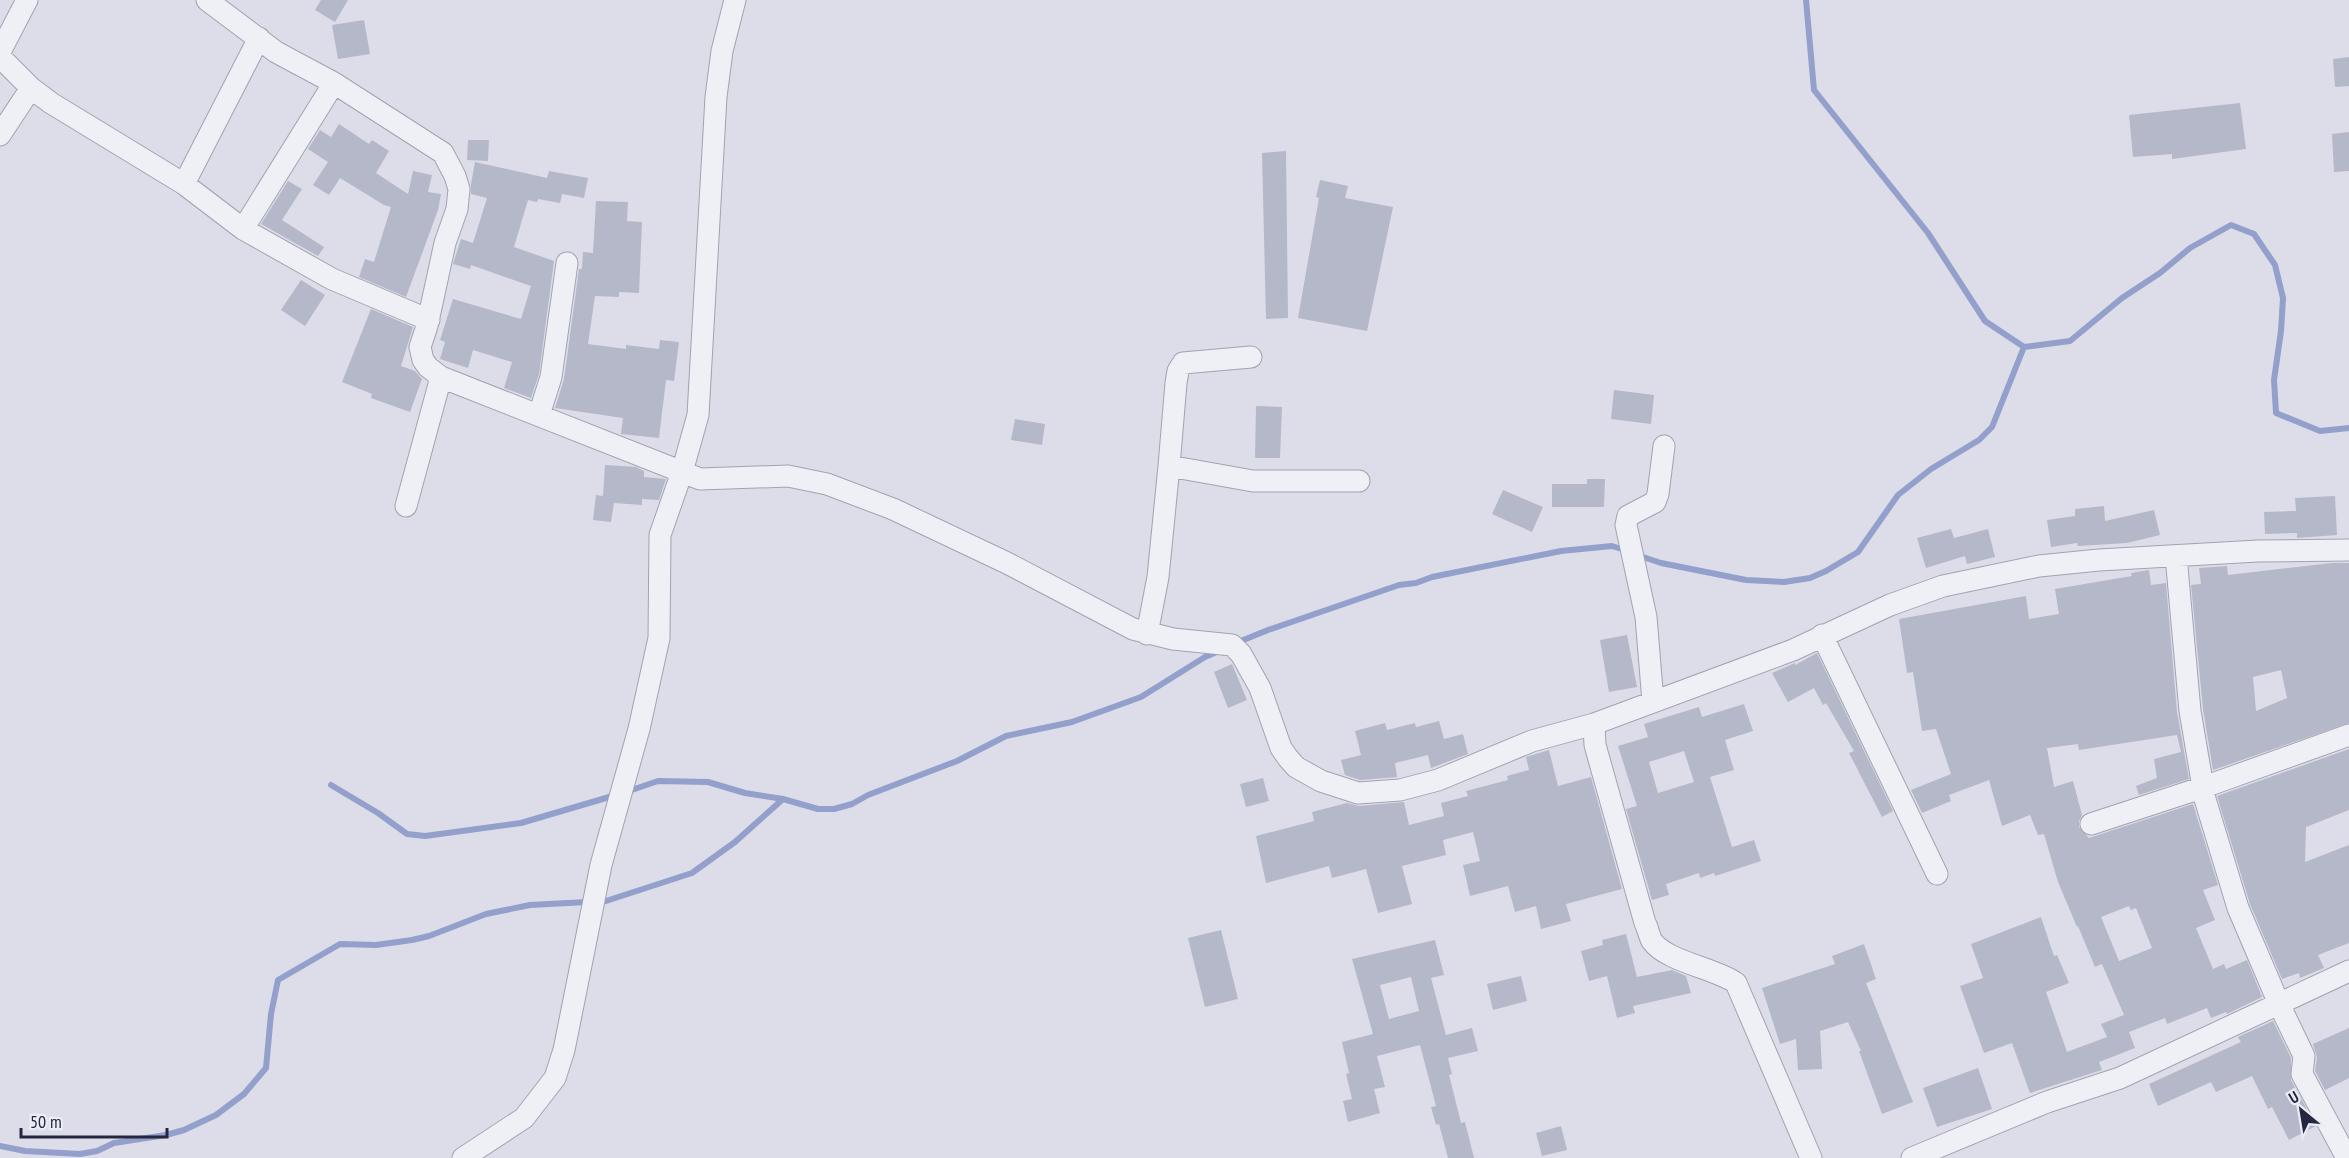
<svg xmlns="http://www.w3.org/2000/svg" width="2349" height="1158" viewBox="0 0 2349 1158" font-family="'PT Sans Narrow',sans-serif">
  <rect width="100%" height="100%" fill="#dcdde8"/>
  <g fill="none" stroke-linecap="round" stroke-linejoin="round">
    <!-- stream -->
    <path stroke="#93a0cb" stroke-width="6" d="M1806,0l8,90 114,143 57,88 39,26 46,-6 52,-43 38,-25 30,-25 41,-23 23,9 21,31 8,33 -2,33 -7,49 2,33 44,18 29,-3
      M1637,555l24,8 85,17 38,2 26,-4 16,-7 32,-19 40,-57 33,-26 48,-29 13,-13 32,-80
      M1236,643l32,-13 131,-45 17,-2 16,-6 129,-26 51,-5 16,5
      M331,785l47,28 29,21 18,2 96,-13 95,-28
      M626,792l32,-11 50,1 37,11 38,6 35,10h16l18,-5 16,-9 89,-34 49,-25 66,-14 69,-25 64,-40 14,-6
      M0,1146l25,5 55,3 17,-3 17,-8 52,-8 18,-5 32,-15 28,-21 22,-26 5,-54 7,-34 62,-36 36,1 36,-5 17,-4 57,-22 44,-9 76,-4 86,-28 43,-31 48,-43"/>
  </g>
  <!-- building -->
  <path fill="#b5b8c8" fill-rule="evenodd" d="M321,0h27l-13,22 -20,-12z
    M364,20l6,34 -32,5 -6,-34z
    M2349,57v29l-14,1 -2,-28z
    M2240,103l6,46 -74,10v-5l-39,3 -4,-42z
    M339,124l30,20 3,-4 17,11 -13,22 32,21 5,-23 19,4 -4,17 13,2 -3,16 -32,87 -47,-20 6,-18 9,3 17,-55 -7,-2 -44,-27 -11,17 -16,-10 15,-23 -20,-13 12,-19 11,7z
    M2349,132v39l-15,1 -2,-38z
    M468,140h21l-1,21 -21,-1z
    M1286,151l2,167 -22,1 -4,-166z
    M475,162l72,16 2,-7 39,7 -4,20 -22,-4 -2,9 -22,-4 -1,3 -9,-2 -14,47 40,14 -15,113 -8,24 -27,-10 8,-26 -39,-12 -5,18 -28,-9 5,-17 -5,-2 13,-41 68,20 10,-33 -60,-21 -1,4 -17,-5 8,-25 12,4 14,-45 -16,-4v-10z
    M1320,180l28,6 -3,12 48,9 -26,124 -69,-13 21,-120 -3,-1z
    M288,181l14,8 -20,31 42,27 -6,9 -57,-32z
    M596,201l32,1 -1,19 15,1 -3,71 -20,-1v5l-24,-1 -7,48 38,5v-4l33,4 1,-9 19,2 -5,39 -8,-1 -7,58 -38,-4 2,-16 -68,-10 9,-29 15,-110h3l1,-17 10,1z
    M301,280l24,15 -20,31 -24,-16z
    M371,309l42,18 -12,39 14,5 7,8 -12,33 -39,-14 1,-4 -30,-12z
    M1614,390l40,5 -3,29 -40,-5z
    M1256,406l26,1 -2,51h-25z
    M1015,419l30,5 -3,21 -31,-5z
    M605,465l31,2 8,4v6l22,2 -7,21 -17,-1v6l-28,-2 -3,19 -18,-2 3,-25 7,1z
    M1587,479h18l-1,28h-52v-23h35z
    M1503,490l40,17 -11,25 -40,-18z
    M2335,496l2,39 -40,3v-5l-32,1 -1,-22 32,-1 -1,-13z
    M2104,506l1,15 49,-11 6,25 -33,8 -49,3 -1,-3 -26,4 -4,-27 28,-4v-7z
    M1951,529l3,9 34,-9 7,28 -28,7 -2,-8 -39,12 -9,-30z
    M2332,563h17v160l-136,47 -10,-61 -12,-124 10,-1 -2,-16 28,-2 1,9zM2281,670l6,28 -31,13 -3,-34z
    M2149,570l2,15 15,-2 11,129 12,67 -50,16 -3,-9 21,-8 -3,-19 27,-7 -4,-17 -98,15 -1,-6 -31,4 7,39 19,-6 9,34 -3,6v6l10,11 104,-34 25,81 -15,5 12,30 -19,8 17,41 11,-5 2,5 21,-9 15,37 -35,17 -1,-2 -15,6 -4,-10 -40,16 -2,-6 -36,14 6,16 -36,14 3,8 -72,23 -18,-50 -28,10 -24,-67 23,-8 -12,-34 70,-27 13,39 3,-1 12,28 -23,9 21,60 40,-15 -6,-13 23,-9 -22,-51 -7,3 -17,-41 -1,1 -19,-45 -14,-48 -6,1 -8,-20 -28,11 -13,-46 -40,15 2,6 -29,12 -11,-23 40,-16 -15,-45 -14,2 -9,-59 -6,1 -8,-54 127,-23 3,23 30,-5 -4,-25 77,-13 -1,-3zM2129,906l2,4 5,-2 16,40 -33,13 -18,-44z
    M1627,635l10,52 -28,5 -9,-52z
    M1817,653l76,158 -11,6 -33,-64 5,-2 -28,-48 -3,2 -9,-17 -26,14 -16,-29 23,-10v2z
    M1232,664l15,36 -19,8 -14,-36z
    M1744,704l9,27 -28,9 9,30 -24,7 22,70 22,-7 7,21 -46,15 -1,-3 -14,5 -1,-5 -33,11 3,11 -17,5 -26,-91 11,-3 -19,-60 30,-9 -4,-13 55,-17 3,10zM1684,751l10,31 -36,11 -9,-31z
    M1439,721l5,18 19,-5 5,20 -37,14 -3,-13 -33,8 2,14 -37,3 -15,-5 -4,-15 20,-5 -6,-24 30,-8 2,7 28,-7 1,4z
    M2349,749v61l-43,17 -1,35 44,-17v98l-31,12 6,13 -24,10 -1,-5 -17,6 -32,-75 -33,-108z
    M1549,750l9,36 33,-9 31,112 -56,15 5,17 -30,8 -5,-23 -21,6 -7,-26 -38,10 -7,-31 17,-4 -7,-29 -30,8 3,15 -44,11 10,38 -34,9 -12,-44 -34,9 -3,-12 -63,17 -10,-47 58,-15 -2,-9 35,-9 12,3 45,-4 5,23 35,-9 -3,-13 27,-7 -2,-5 42,-11 -1,-4 22,-6 -3,-13z
    M1263,778l6,23 -23,6 -6,-23z
    M1221,930l17,69 -33,8 -17,-69z
    M1626,934l11,43 35,-7 14,6 5,17 -58,13 2,7 -18,5 -10,-42 -18,5 -8,-30 22,-6 -1,-5z
    M1435,940l9,35 -13,3 15,57 26,-7 6,23 -30,7 4,16 -3,1 12,48 4,-1 9,36h-26l-9,-34 -3,1 -5,-18 5,-1 -16,-61 -43,11 8,31 -11,2 6,24 -32,9 -5,-21 9,-2 -6,-25 3,-1 -7,-31 31,-8 -21,-75zM1411,977l8,34 -30,8 -9,-34z
    M1864,944l12,35 -10,4 47,119 -31,12 -23,-63h2l-13,-29 -28,9 2,38 -24,1 -2,-31 -16,5 -18,-56 73,-24 -3,-8z
    M1521,976l6,25 -34,9 -6,-26z
    M2273,1021l18,37v22l25,46 -27,14 -17,-33 -4,2 -16,-33 -36,16 -5,-10 -53,24 -9,-22 92,-42 -3,-5z
    M2349,1028v50l-24,12 -10,-19 2,-14 -4,-13z
    M1978,1068l14,41 -55,18 -14,-39z
    M1561,1126l6,24 -25,6 -6,-23z"/>
  <g fill="none" stroke-linecap="round" stroke-linejoin="round">
    <defs>
      <path id="minor" d="M207,0l69,52 58,31 109,70 12,23 4,13 -2,20 -12,34 -18,83 -7,21 3,13 5,7 13,10 259,102 88,-3 39,8 66,25 114,54 126,66 40,10 59,6 9,9 19,34 21,60 7,10 8,9 25,14 37,12 42,-3 38,-10 94,-39 62,-17 199,-74 97,-45 53,-19 96,-20 60,-6 159,-9 91,-1
        M0,52l27,-52
        M0,57l31,31 20,15 133,81 75,-146
        M0,135l31,-47
        M184,184l59,45 89,50 97,41
        M243,229l91,-146
        M539,415l12,-38 16,-114
        M1169,466l7,-83 2,-12 5,-8 68,-6
        M406,506l35,-129
        M2176,556l14,155 15,88 33,109 41,96 25,52 -2,18 45,84
        M1147,634l11,-57 11,-111 84,15h106
        M1822,635l115,239
        M1653,702l-7,-85 -20,-92 2,-9 27,-14 3,-8 6,-48
        M1594,724l1,21 50,178c3,5 4,13 7,18 15,21 63,27 84,42l75,175
        M2091,824l113,-37 145,-52
        M463,1158l61,-40 31,-40 9,-28 37,-185 38,-136 20,-91 1,-103 22,-63 16,-57 18,-318 6,-46 13,-51
        M1912,1158l135,-56 73,-24 229,-107"/>
    </defs>
    <!-- minor casing -->
    <use href="#minor" stroke="#a1a3b2" stroke-width="23"/>
    <!-- minor -->
    <use href="#minor" stroke="#efeff6" stroke-width="21"/>
  </g>
  <!-- north arrow -->
  <g transform="translate(2301 1110) rotate(330)" stroke="#ebedf5" stroke-width="4.5" paint-order="stroke">
  <path d="M0-4.5L10 22L0 15L-10 22Z" fill="#24273f"/>
  <text y="-9" font-size="16" font-weight="bold" text-anchor="middle" fill="#24273f">U</text>
  </g>
  <!-- scale -->
  <path d="M21 1128v9h146v-9" fill="none" stroke="#24273f" stroke-width="3"/>
  <text x="30" y="1128" font-size="18" fill="#24273f" stroke="#ebedf5" stroke-width="4.5" paint-order="stroke">50 m</text>
</svg>
